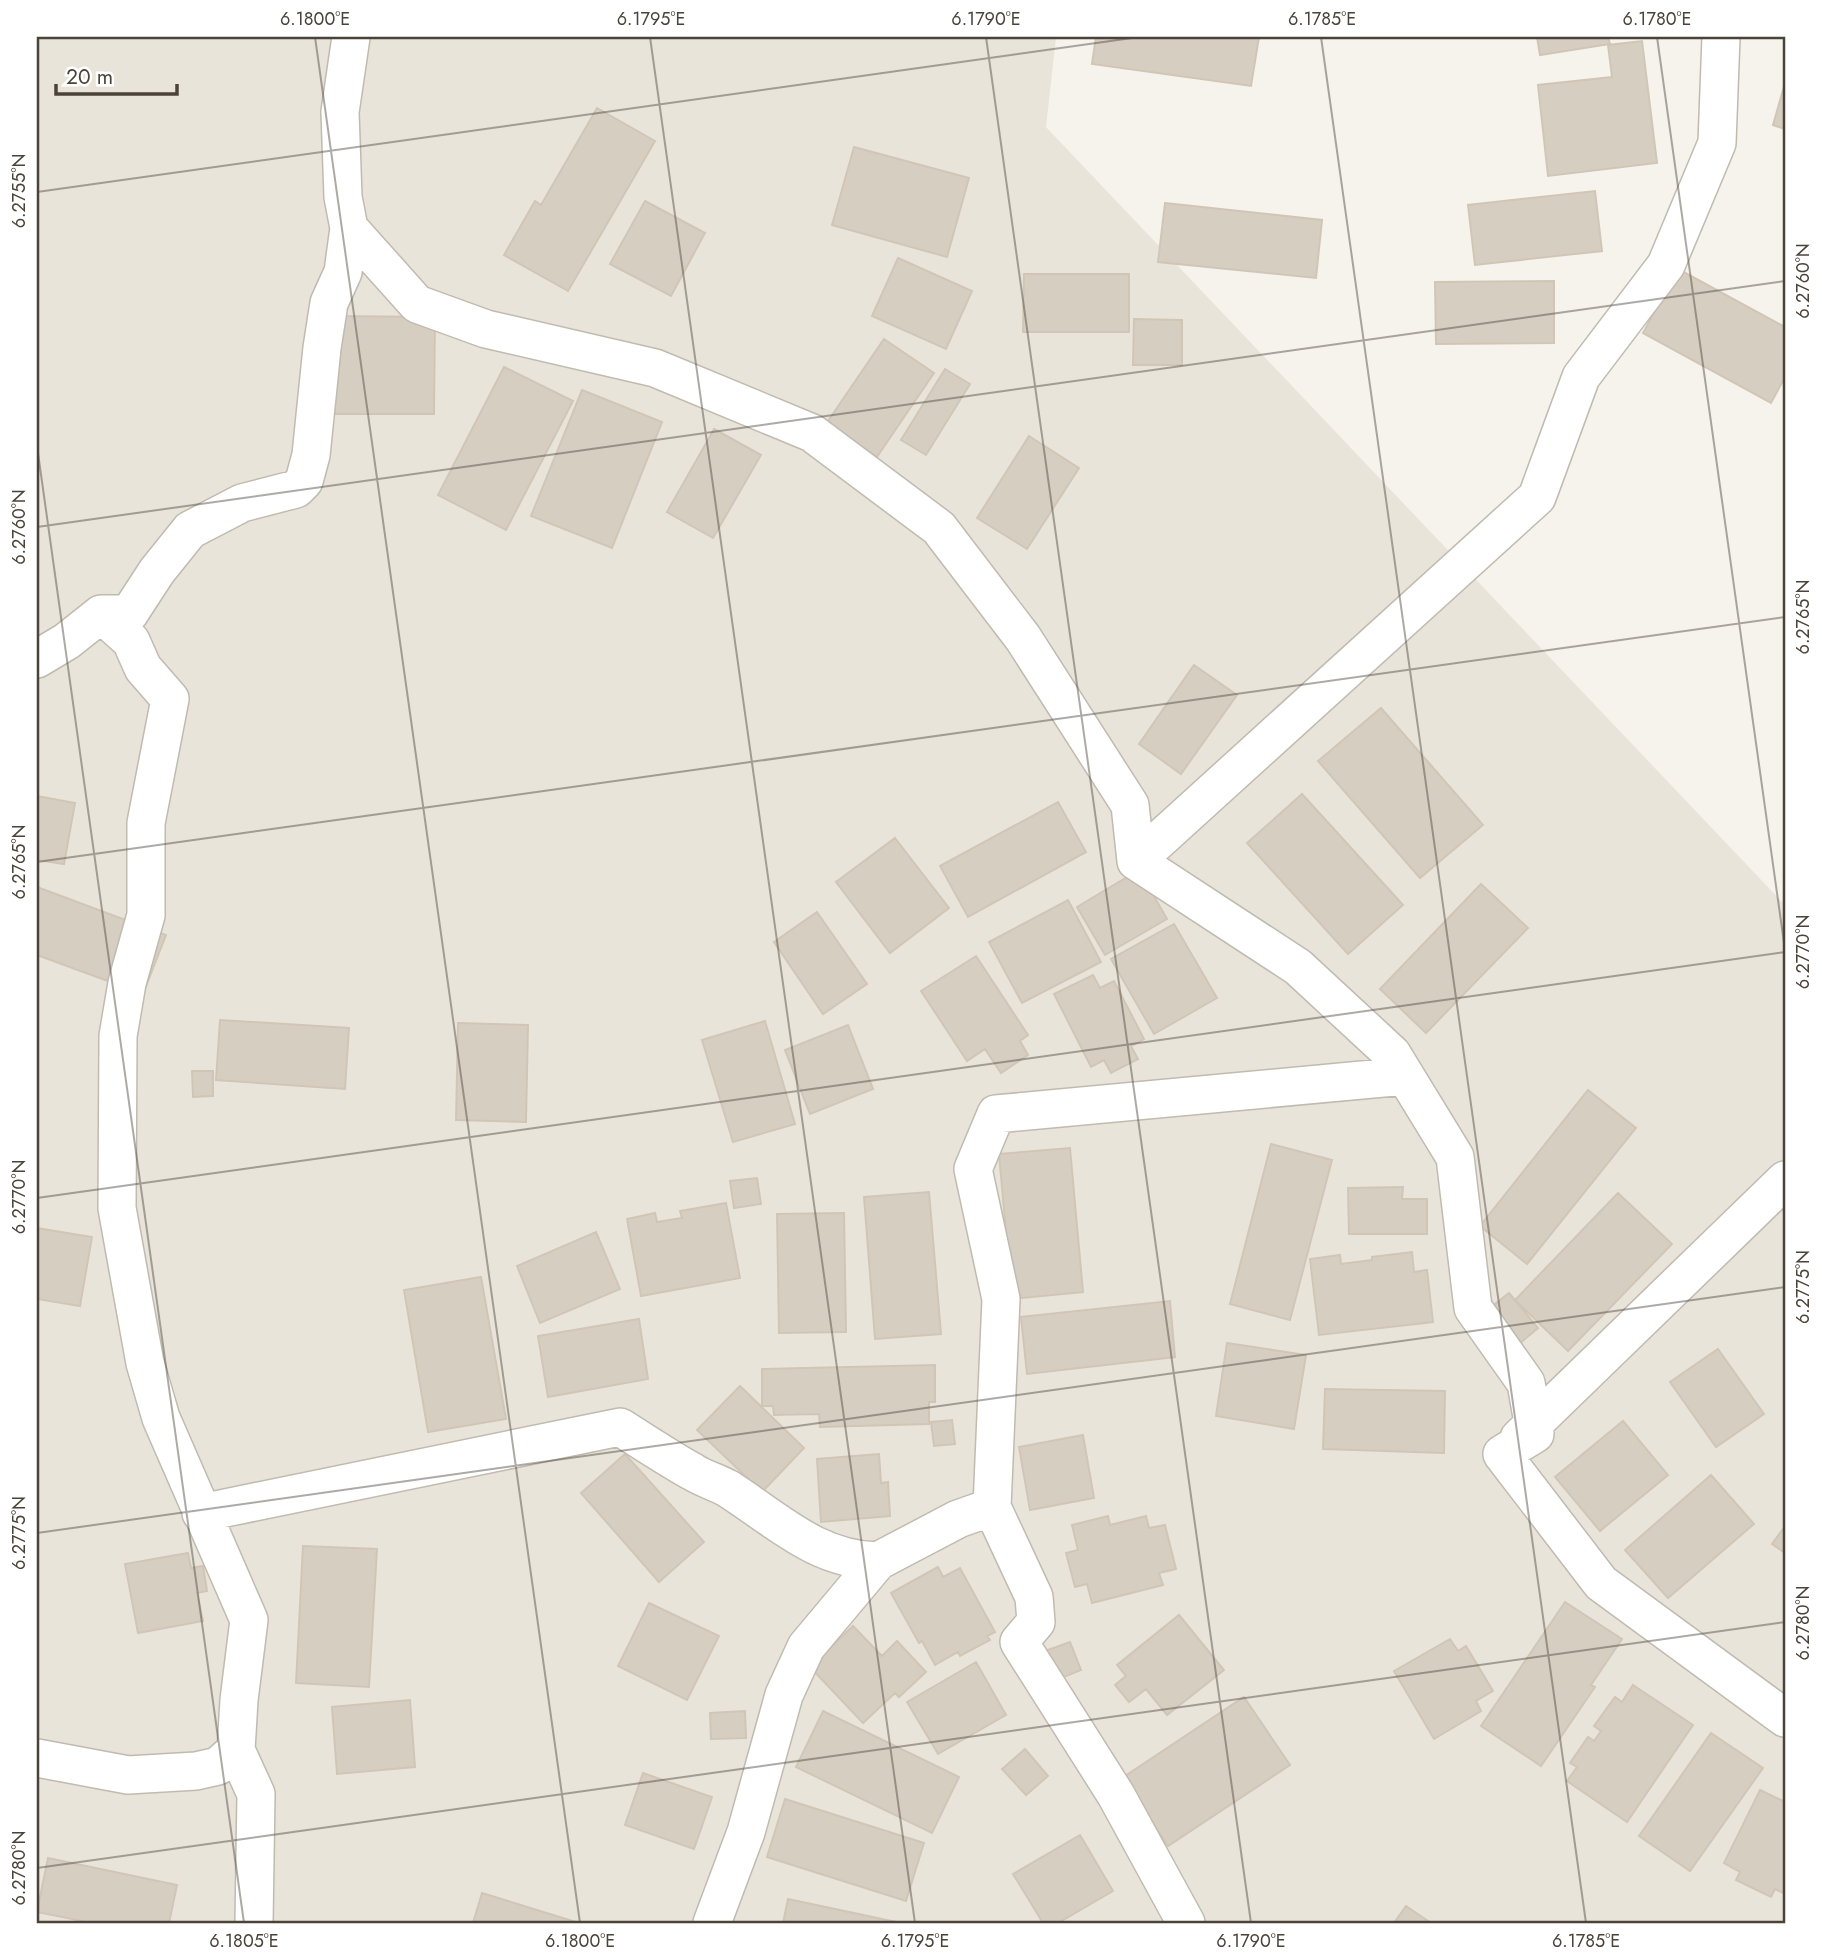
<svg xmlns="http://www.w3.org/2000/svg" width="1822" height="1960" viewBox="0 0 1822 1960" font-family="Jost,sans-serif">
  <rect width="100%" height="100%" fill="#f5f3ec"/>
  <!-- residential -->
  <path fill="#e9e4da" d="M37,37h1019l-10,90 739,778v1018h-1748z"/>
  <!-- building -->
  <path fill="#d7cec2" stroke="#d1c6b5" stroke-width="2" d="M1096,37h163l-8,49 -159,-22z
    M1537,37h71l2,7 -70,11z
    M1642,41l15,122 -109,13 -10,-91 74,-8 -4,-32z
    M1785,83v46l-12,-4z
    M597,108l58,33 -87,150 -64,-36 31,-54 6,4z
    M854,147l115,31 -22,79 -115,-32z
    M1595,191l7,60 -127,14 -7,-60z
    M645,201l60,32 -34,63 -61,-32z
    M1165,203l157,17 -6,58 -158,-16z
    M898,258l74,33 -26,58 -74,-33z
    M1678,269l107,58v50l-14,26 -128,-70z
    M1024,274h105v58h-106z
    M1554,281v62l-118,1 -1,-62z
    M332,316l103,1 -1,97h-102z
    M1134,319l48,1v45h-49z
    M884,339l50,34 -57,84 -51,-33z
    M504,367l69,34 -67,129 -68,-35z
    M945,369l25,15 -44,71 -25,-15z
    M582,390l80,32 -50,126 -81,-32z
    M714,429l47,26 -48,83 -46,-26z
    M1029,436l50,32 -52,81 -50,-31z
    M1194,665l43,30 -56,79 -42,-30z
    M1381,708l102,117 -63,53 -102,-117z
    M1302,794l101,111 -55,49 -101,-111z
    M37,796l38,7 -11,61 -27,-4z
    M1058,802l28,50 -118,65 -28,-51z
    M895,838l54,70 -59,45 -54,-71z
    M1139,870l28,49 -62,36 -28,-48z
    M1481,884l47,44 -102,105 -46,-44z
    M37,887l129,48 -23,59 -106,-39z
    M1068,900l33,62 -79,41 -33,-61z
    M817,912l50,72 -44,30 -49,-72z
    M1174,924l43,74 -63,36 -43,-75z
    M976,956l52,79 -8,6 8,14 -27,18 -16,-24 -18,12 -46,-70z
    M1093,975l7,13 14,-7 30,58 -13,7 7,13 -27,14 -7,-13 -13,7 -37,-73z
    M220,1020l129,8 -4,61 -129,-9z
    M765,1021l30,103 -62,18 -31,-102z
    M458,1023l70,2 -2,97 -70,-2z
    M848,1025l25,64 -63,25 -25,-64z
    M192,1071h21v25l-20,1z
    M1588,1090l48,38 -109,136 -47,-38z
    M1271,1144l61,16 -42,160 -60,-16z
    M1070,1148l13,144 -71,7 -13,-145z
    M757,1178l4,26 -27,4 -4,-27z
    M1403,1187l-1,12h25v35h-78l-1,-46z
    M929,1192l12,142 -66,5 -11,-142z
    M1618,1193l54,51 -104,107 -53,-51z
    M726,1203l14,75 -99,18 -14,-77 28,-6 2,9 25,-4 -2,-7z
    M844,1213l2,119 -67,1 -2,-119z
    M37,1228l55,9 -12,69 -43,-7z
    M596,1232l24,57 -80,34 -23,-57z
    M1412,1252l2,20 13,-2 6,52 -114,13 -9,-76 30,-4 1,9 31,-4v-3z
    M481,1277l25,142 -78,13 -24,-142z
    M1509,1293l29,35 -19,16 -30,-35z
    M1170,1301l5,56 -148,17 -6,-57z
    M639,1319l9,60 -100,18 -10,-61z
    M1227,1343l79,12 -12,74 -78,-13z
    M1718,1349l46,65 -48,33 -46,-65z
    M935,1365v37h-6v22l-109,3 -1,-13 -45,1 -1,-9h-11v-37z
    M740,1386l64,62 -42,44 -65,-62z
    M1325,1389l120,2 -1,62 -121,-4z
    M952,1420l3,24 -21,2 -3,-24z
    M1623,1421l45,54 -68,56 -45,-54z
    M1083,1435l11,63 -64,12 -11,-63z
    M625,1454l79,88 -45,40 -78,-89z
    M879,1454l2,29 7,-1 2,34 -69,6 -4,-63z
    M1711,1475l43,49 -86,74 -43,-48z
    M1108,1516l2,9 36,-9 3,12 16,-3 11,44 -17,4 4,12 -71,18 -5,-19 -12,3 -9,-34 12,-3 -6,-25z
    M1785,1526v27l-13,-9z
    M303,1546l74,3 -8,138 -73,-4z
    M188,1553l3,15 12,-2 4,25 -10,2 6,28 -65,12 -13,-69z
    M938,1567l5,10 17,-9 35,64 -8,4 3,4 -30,16 -2,-4 -23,13 -13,-24 -3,2 -28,-50z
    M1565,1602l57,37 -31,46 4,2 -54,79 -60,-40z
    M649,1603l70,33 -32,64 -69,-34z
    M1179,1615l45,55 -57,45 -21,-26 -17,13 -14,-17 11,-9 -9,-11z
    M853,1626l29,30 15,-15 29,31 -27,25 -4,-4 -32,30 -53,-56z
    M1450,1639l8,12 8,-5 27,45 -17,10 5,10 -47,28 -40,-68z
    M1070,1642l11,28 -27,11 -12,-29z
    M976,1662l30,53 -68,39 -31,-52z
    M1633,1685l60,40 -66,97 -60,-41 10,-14 -7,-4 18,-26 6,4 7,-10 -7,-5 21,-29 7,5z
    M1244,1697l46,68 -122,81 -46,-68z
    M410,1700l5,67 -78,7 -5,-67z
    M745,1711l1,27 -35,1 -1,-26z
    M823,1711l136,66 -27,56 -136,-66z
    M1711,1733l52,35 -73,103 -51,-35z
    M1025,1749l23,27 -22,19 -24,-26z
    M643,1773l69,24 -18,52 -69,-24z
    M1760,1790l25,12v92l-10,-5 -4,8 -35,-17 4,-8 -16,-9z
    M785,1799l139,44 -18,58 -139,-44z
    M1080,1835l33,56 -55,32h-15l-30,-49z
    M48,1858l129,27 -8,38h-77l-55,-11z
    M482,1893l97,30h-106z
    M788,1899l113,24h-118z
    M1406,1906l25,17h-37z"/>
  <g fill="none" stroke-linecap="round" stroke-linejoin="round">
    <defs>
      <path id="minor" d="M349,228l68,76 69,25 169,39 157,65 127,95 84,110 107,167 6,56 162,106 94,87 63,103 18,151 53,75 9,51 -33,20 99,129 184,135
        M37,659l30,-18 34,-27
        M1136,861l401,-364 44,-120 85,-112 51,-122 4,-106
        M1519,1438l266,-258
        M201,1513l419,-86c24,15 48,31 73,45 11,7 23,10 34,16 49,31 89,72 151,73
        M236,1750l20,44 -2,129
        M37,1758l91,17 68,-4 22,-5 18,-16 3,-50 10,-80 -88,-202 -16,-55 -28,-155 1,-172 9,-53 19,-68v-92l24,-124 -27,-31 -12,-27 -30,-27h28l28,-43 33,-41 52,-27 54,-14 8,-8 7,-26 11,-107 7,-45 14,-31 6,-44 -6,-31 -3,-85 11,-75
        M712,1923l34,-91 38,-137 22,-48 72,-86 80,-42 34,-12
        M1186,1923l-70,-128 -97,-153 17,-20 -2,-25 -42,-90 9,-208 -28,-130 23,-55 409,-38"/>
    </defs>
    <!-- minor casing -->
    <use href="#minor" stroke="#c1baaf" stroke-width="40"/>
    <!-- minor -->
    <use href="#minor" stroke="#fff" stroke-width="37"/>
  </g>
  <!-- ticks -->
  <path fill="none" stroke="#4a433a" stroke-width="2" stroke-opacity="0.45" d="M315,37l265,1886M650,37l265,1886M986,37l265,1886M1321,37l265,1886M1657,37l128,913M37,192l1102,-155M37,446l207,1477M37,527l1748,-246M37,862l1748,-245M37,1198l1748,-246M37,1533l1748,-246M37,1868l1748,-246"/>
  <!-- border -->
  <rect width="1822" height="1960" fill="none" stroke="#ffffff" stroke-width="77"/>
  <!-- scale -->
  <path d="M56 84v10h121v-10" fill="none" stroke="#4a433a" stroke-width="3.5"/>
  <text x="66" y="84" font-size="21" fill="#4a433a" stroke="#ffffff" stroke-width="5" paint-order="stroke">20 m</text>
  <rect x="38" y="38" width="1746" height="1884" fill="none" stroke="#4a433a" stroke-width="2.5"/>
  <g font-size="18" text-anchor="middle" fill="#4a433a">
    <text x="315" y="25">6.1800°E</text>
    <text x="651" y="25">6.1795°E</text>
    <text x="986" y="25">6.1790°E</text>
    <text x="1322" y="25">6.1785°E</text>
    <text x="1657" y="25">6.1780°E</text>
    <text transform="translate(19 191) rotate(-90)" y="6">6.2755°N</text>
    <text transform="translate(1803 281) rotate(-90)" y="6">6.2760°N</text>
    <text transform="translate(19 527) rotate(-90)" y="6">6.2760°N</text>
    <text transform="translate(1803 617) rotate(-90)" y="6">6.2765°N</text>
    <text transform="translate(19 862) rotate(-90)" y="6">6.2765°N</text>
    <text transform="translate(1803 952) rotate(-90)" y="6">6.2770°N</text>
    <text transform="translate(19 1197) rotate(-90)" y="6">6.2770°N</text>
    <text transform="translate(1803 1287) rotate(-90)" y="6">6.2775°N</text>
    <text transform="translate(19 1533) rotate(-90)" y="6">6.2775°N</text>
    <text transform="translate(1803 1623) rotate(-90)" y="6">6.2780°N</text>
    <text transform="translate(19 1868) rotate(-90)" y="6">6.2780°N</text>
    <text x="244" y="1947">6.1805°E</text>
    <text x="580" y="1947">6.1800°E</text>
    <text x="915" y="1947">6.1795°E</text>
    <text x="1251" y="1947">6.1790°E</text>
    <text x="1586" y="1947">6.1785°E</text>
  </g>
</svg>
